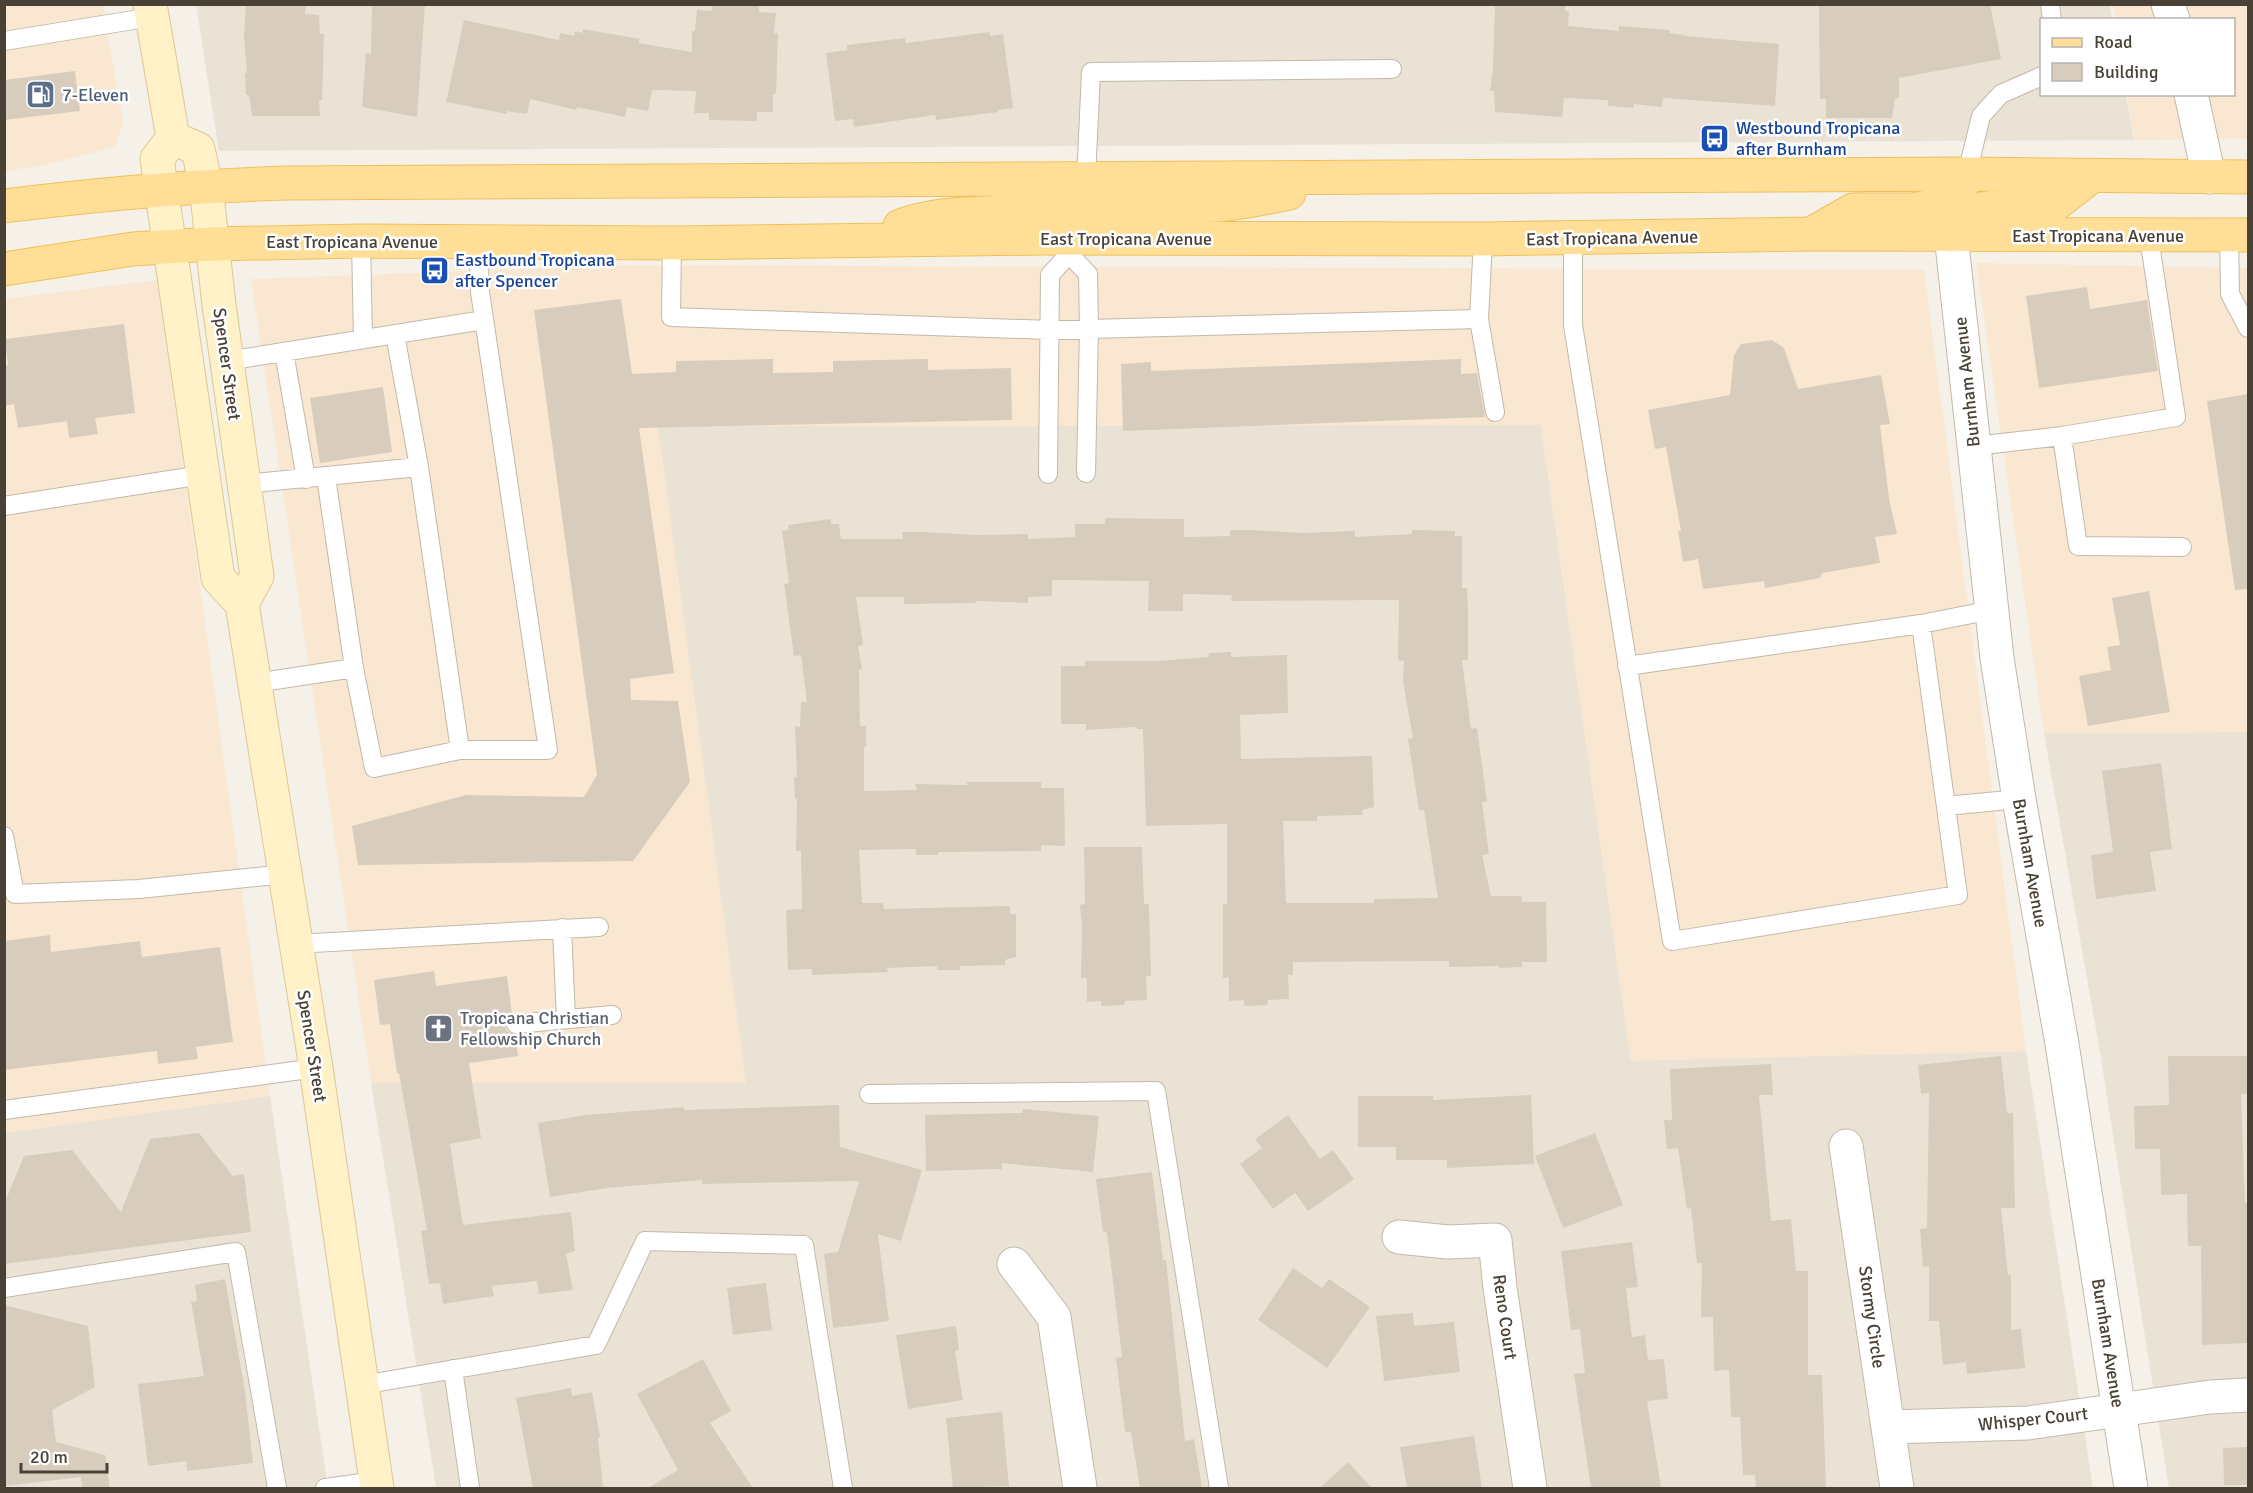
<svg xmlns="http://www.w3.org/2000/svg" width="2253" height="1493" viewBox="0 0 2253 1493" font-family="Signika,sans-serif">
  <rect width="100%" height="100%" fill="#f5f1e8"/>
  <!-- residential -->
  <path fill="#eae3d5" d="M196,5h1914l2,14 -70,1v74l84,1 8,45 -1915,11z
    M1541,425l90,635 395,-9 67,437h-1657l-65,-405 374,-1 -88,-656z
    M2248,732v756h-79l-69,-435 -56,-320z
    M270,1096l58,392h-323l-1,-355z"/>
  <!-- commercial -->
  <path fill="#f9e7d2" d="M4,5h99l20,117 -8,25 -71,18 -39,6z
    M2113,5h135v134l-114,1 -7,-45 107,-1v-74l-118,-1z
    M1976,263l272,5v464l-204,1z
    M626,265l1298,5 102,781 -395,10 -90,-636 -883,1 88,657h-375l-120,-804z
    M158,280l112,816 -265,37 -1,-834z"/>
  <!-- building -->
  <path fill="#d8cdbc" d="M246,4h60l-1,10 14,1 1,19h4l-2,66h-3l1,16h-68l-3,-21h-3l-1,-22h2l-3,-37z
    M372,4h53l-8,113 -55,-10 4,-54 5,1z
    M712,4h47v8l17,1 -2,20h4l-2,61h-3v18h-16v9l-48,-1v-7h-15l2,-22 -44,-1 -4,21 -21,-4 -2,10 -48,-10 -1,3 -46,-11 -3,15 -20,-3v3l-61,-12 18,-82 95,20 1,-7 14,3 1,-5 8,2v-4l57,10 -2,4 54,9v-21h3l2,-21 15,1z
    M1495,4h71l-1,7h4l-1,15 51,5v-5l51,4 -1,3 15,2v1l95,8 -4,62 -112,-8 -1,9 -28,-3 -1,4 -25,-2v-6l-44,-2 -2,19 -67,-5 -1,-21h-4l3,-22z
    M1819,4h171l11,55 -102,19v20h-4l-3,20h-66v-19h-6z
    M990,32v4l13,-2 10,74 -15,2v2l-62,8 -1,-5 -81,12 -1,-8 -18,2 -9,-68 21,-3v-5l58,-7 1,5z
    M75,71l5,40 -76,9v-40z
    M2087,287l3,22 57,-9 11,71 -119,17 -13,-92z
    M621,299l11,75 44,-2v-11l97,-2v14l60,-1v-11l95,-2v11l83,-2 1,52 -373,8 35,245 -44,6 1,21 47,1 12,81 -57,79 -275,4 -6,-39 114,-31 118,2 13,-22 -63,-465z
    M124,324l11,89 -40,5 3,16 -29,4 -2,-17 -49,7 -4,-24 -10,2v-41h4l-3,-26z
    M1772,340l12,8 14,41 83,-14 9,49 -10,1 9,73 8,36 -22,3 5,26 -58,10 -2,5 -55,10 -1,-7 -61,8 -5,-30 -15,3 -5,-31h3l-15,-84 -11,2 -7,-39 82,-15 4,-40 7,-11z
    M1461,359v15l16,-1 8,44 -362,14 -2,-67 30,-2v9z
    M383,387l9,65 -72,11 -10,-65z
    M2248,394v195l-13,1 -28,-189z
    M1105,518l79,1v18l46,-1v-6h22l52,3 51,-2v6l57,-3v-4l43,1v5h7v52h5l1,21v51h-6l9,69 6,-1 10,73 -5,1 7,52 -7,1 9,41h30l1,6h24l1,60h-25v5l-23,1v-2l-50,1v-6l-156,1v13h-5l1,24 -21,1 -1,5 -23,1v-6l-15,1v-24l-6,1v-74h4v-80l-81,2 -3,-97h-6v-2l-51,3v-6h-25v-58h24v-5h72l51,-4 1,-4 22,-1v5l56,-2 1,58 -48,2 1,44 131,-3 2,51 -12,3 1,5 -46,1v5h-34l3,82h88v-4l64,-1 -14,-88h-5l-11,-71 5,-1 -10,-57 1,-20 -6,-1 1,-60 -168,1 1,-6 -49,-1v17h-35l1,-30 -97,-1v16l-24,1v6l-52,-2v2l-72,1v-7h-48l7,48 -5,1 4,23 -3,1 1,56h6v21h-2v44l53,-1 -2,-6 52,1v-3h74v6h23l1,58 -24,-1v6l-103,1v3h-22v-6l-57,1 3,53h21l1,6 126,-3v8h6v43l-11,3v5l-45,1v4h-23v-4l-50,2 1,4 -76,3v-6l-24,1 -2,-60 16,-1 -1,-58h-5l1,-52h-2l-1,-22h3l-2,-51 5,1 1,-25h6l-6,-47 -7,1 -10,-72 5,-1 -7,-52 7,-1 -1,-5 43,-6v5h8l2,15h62l-1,-7h22l52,3 52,-1v5l47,-2v-13h30z
    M2149,591l21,121 -82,14 -9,-50 32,-6 -4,-23 13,-2 -8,-47z
    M2161,763l11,86 -22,3 6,39 -60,8 -5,-44 22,-3 -11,-81z
    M1084,847h58l2,57h5l2,72h-5l1,24 -22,1 -1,4 -23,1v-5l-14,1v-24h-6l1,-51 -2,-22 5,-1z
    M50,935l1,17 89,-11 2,16 78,-10 13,95 -37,5 2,12 -40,5 -1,-13 -153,19v-129z
    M434,971l2,15 71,-10 5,38 -6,5 -1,7 2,5 8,4 3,21 -49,7 12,75 -31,6 13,81 108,-13 4,39 -9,3 7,36 -34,4 -2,-13 -45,5 2,10 -51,8 -3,-21 -11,1 -8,-53 6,-1 -28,-157h-2l-7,-49 -10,1 -6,-45z
    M2001,1056l6,57h6l2,95h-14l7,67h3v55l10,-1 4,39 -58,6 -1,-12 -23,3 -4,-44h-10v-55l-6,1 -3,-38 7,-1 2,-135 -8,1 -3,-29z
    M2168,1056h80v38h-7l4,109h3v140l-46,2 -1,-99h-13l-1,-52 -26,1 -1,-46h-25l-1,-43 35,-1z
    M1771,1064l2,31h-14l12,126 20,-2 5,52h12v104h14l4,113h-70l-1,-13h-12l-3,-58h-9l-2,-47 -15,1 -1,-54h-12l1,-54h-5l-6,-55 -4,1 -9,-61 -11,1 -3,-29h8l-2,-51z
    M1531,1095l3,69 -87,4v-8h-51v-13h-38v-51h75v4z
    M839,1105l1,42 82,23 -21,71 -23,-7 11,87 -56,7 -9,-74 14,-2 21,-71 -157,3v-4l-95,8 -57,9 -12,-74 48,-8 98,-8v3z
    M1023,1109l76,7 -6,56 -91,-9v6l-76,2 -1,-56 97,-2z
    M1288,1115l32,44 13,-9 21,29 -46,32 -13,-18 -22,16 -33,-45 22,-16 -7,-9z
    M199,1133l34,43 11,-2 7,58 -247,32v-60l20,-48 48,-6 49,62 29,-73z
    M1595,1133l28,72 -60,23 -28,-72z
    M1152,1172l11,88h3l19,181 9,-2 8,49h-62l-9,-56h-6l-9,-74 6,-1 -15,-125h-4l-7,-53z
    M1632,1242l6,45 -12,1 6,49 13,-2 3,25 16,-1 4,40 -21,2 14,87h-70l-17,-114 11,-1 -5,-44 -9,1 -10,-79z
    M1293,1268l29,20 7,-9 41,28 -43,61 -69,-48z
    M225,1279l20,112 8,72 -66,8 -1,-10 -38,5 -10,-82 66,-8 -13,-74 6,-1 -2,-16z
    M766,1283l6,47 -39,5 -6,-47z
    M4,1305l84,21 7,61 -43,23 4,32 49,13 5,33h-28l-1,-11 -77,9z
    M1413,1313l1,13 40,-4 6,50 -76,9 -8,-65z
    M956,1326l3,24 -4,1 8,49 -55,9 -12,-74z
    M703,1359l28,52 -21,12 43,65h-105l30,-18 -41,-76z
    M571,1388l1,8 20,-4 8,45 -2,1 5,50h-70l-17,-90z
    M1002,1412l7,74 -56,2 -7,-70z
    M1474,1436l8,52h-75l-7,-41z
    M2248,1447v38h-24l-1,-37z
    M1348,1462l24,26h-52z"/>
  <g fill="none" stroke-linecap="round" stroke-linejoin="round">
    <defs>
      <path id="lane" d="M2050,4l2,16
        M4,41l148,-24
        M1967,174l14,-58 20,-22 41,-18
        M1086,179l5,-107 301,-3
        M2229,235l1,59 18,34
        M1573,239v86l99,616 286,-46 -37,-271
        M361,241l2,98
        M672,243l-1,74 379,13 429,-11 4,-80
        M1069,254l19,20 1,54 -3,145
        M1479,319l16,93
        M395,334l24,133 41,283
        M284,352l22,127
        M227,361l257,-41
        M2062,436l16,110 104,1
        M1975,446l87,-10 114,-19 -27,-180
        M1048,474l2,-199 19,-21 1,-15
        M326,477l28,191 20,100 86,-18h88l-68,-458 -2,-50
        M244,484l175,-17
        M4,506l198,-31
        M1627,666l294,-42 71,-14
        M255,683l99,-15
        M1946,806l73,-7
        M4,836l11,58 124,-5 146,-15
        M562,928l4,91
        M295,944l304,-17
        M516,1024l96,-9
        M869,1094l287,-3 63,397
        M4,1110l312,-42
        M4,1288l232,-36 41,236
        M453,1369l17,119
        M362,1385l234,-40 49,-104 159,4 39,243
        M325,1488l51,-7"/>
      <path id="street" d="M2168,4l5,16
        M2191,94l18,83
        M1951,235l46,423 22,141 43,245 69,444
        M1846,1146l51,342
        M1399,1237l49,5 47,-2 5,48 30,200
        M1014,1264l40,53 26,171
        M1888,1427l140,-4 182,-26 38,-2"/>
      <path id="secondary" d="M150,4l23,134 -16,21 61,419 24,26 74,464 61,420
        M173,138l25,11 8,37 13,119 38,271 -15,28"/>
      <path id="primary" d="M4,206c95,-12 188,-20 283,-23l1680,-9 281,3
        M900,226c13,-5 28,-8 41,-10 40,-5 123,2 145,-37
        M1811,234l42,-24h61l29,-7 17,-13 7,-16
        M1951,235l3,-14 14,-10 26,-4h58l40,-31
        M1045,238c13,-9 27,-20 44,-25 41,-11 86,-6 128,-8 25,-2 48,-7 72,-12
        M4,269l129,-20 78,-5 150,-3 311,2 373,-5 438,1 326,-5 439,1"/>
    </defs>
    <!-- lane casing -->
    <use href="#lane" stroke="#c2b9a9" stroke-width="20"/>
    <!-- street casing -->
    <use href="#street" stroke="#c2b9a9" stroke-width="35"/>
    <!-- secondary casing -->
    <use href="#secondary" stroke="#ddc896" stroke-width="35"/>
    <!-- primary casing -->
    <use href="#primary" stroke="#efc05c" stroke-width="35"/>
    <!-- lane -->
    <use href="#lane" stroke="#fff" stroke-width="18"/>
    <!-- street -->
    <use href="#street" stroke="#fff" stroke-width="33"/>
    <!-- secondary -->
    <use href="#secondary" stroke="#fff1c8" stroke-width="33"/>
    <!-- primary -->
    <use href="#primary" stroke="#ffdf97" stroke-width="33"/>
  </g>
  <!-- icons -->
  <defs>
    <symbol id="fuel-square" viewBox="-11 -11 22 22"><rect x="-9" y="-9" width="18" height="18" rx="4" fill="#5c6f8a" stroke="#fff"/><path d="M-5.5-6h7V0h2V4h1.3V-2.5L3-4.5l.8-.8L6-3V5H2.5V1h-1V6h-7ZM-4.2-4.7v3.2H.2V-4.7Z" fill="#fff"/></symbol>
    <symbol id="bus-square" viewBox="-11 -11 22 22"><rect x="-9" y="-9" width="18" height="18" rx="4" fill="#1a4fb4" stroke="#fff"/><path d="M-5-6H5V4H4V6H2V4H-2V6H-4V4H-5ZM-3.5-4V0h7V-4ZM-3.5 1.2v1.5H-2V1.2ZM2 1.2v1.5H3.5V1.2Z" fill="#fff"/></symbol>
    <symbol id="church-square" viewBox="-11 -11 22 22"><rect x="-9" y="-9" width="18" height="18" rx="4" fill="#6b7280" stroke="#fff"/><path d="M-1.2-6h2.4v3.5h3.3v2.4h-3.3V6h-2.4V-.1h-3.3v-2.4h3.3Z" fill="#fff"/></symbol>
  </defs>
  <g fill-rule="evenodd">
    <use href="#fuel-square" x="24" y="78" width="33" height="33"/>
    <use href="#bus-square" x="1698" y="122" width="33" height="33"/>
    <use href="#bus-square" x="418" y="254" width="33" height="33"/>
    <use href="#church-square" x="422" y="1012" width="33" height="33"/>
  </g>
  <g text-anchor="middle" stroke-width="5" stroke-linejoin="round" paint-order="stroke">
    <!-- service labels -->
    <g font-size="18" fill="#4e5e75" stroke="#fff" text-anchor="start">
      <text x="62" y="101">7-Eleven</text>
    </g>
    <!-- transit labels -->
    <g font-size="18" fill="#164399" stroke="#fff" text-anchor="start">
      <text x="1736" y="134">Westbound Tropicana<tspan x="1736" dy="21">after Burnham</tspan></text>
      <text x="455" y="266">Eastbound Tropicana<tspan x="455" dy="21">after Spencer</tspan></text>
    </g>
    <!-- street labels -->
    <g font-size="18" fill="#4a4136" stroke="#fff">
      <text x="2098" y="242">East Tropicana Avenue</text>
      <text transform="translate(1612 238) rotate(-1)" y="6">East Tropicana Avenue</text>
      <text x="1126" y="245">East Tropicana Avenue</text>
      <text x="352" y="248">East Tropicana Avenue</text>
      <text transform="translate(227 364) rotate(82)" y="6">Spencer Street</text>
      <text transform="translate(1967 382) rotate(-96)" y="6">Burnham Avenue</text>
      <text transform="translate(2030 863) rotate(80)" y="6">Burnham Avenue</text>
      <text transform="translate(312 1046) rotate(81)" y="6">Spencer Street</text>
      <text transform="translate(1505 1317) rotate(82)" y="6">Reno Court</text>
      <text transform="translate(1872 1317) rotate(82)" y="6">Stormy Circle</text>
      <text transform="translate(2108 1343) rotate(81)" y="6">Burnham Avenue</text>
      <text transform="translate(2033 1419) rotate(-6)" y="6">Whisper Court</text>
    </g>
    <!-- worship labels -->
    <g font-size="18" fill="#5b616d" stroke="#fff" text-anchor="start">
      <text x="460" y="1024">Tropicana Christian<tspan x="460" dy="21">Fellowship Church</tspan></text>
    </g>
  </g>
  <!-- border -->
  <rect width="2253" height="1493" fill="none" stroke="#4a4136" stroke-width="12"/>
  <!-- legend -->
  <rect x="2040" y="18" width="195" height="78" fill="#ffffff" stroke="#b7b3af" stroke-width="1.5"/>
  <rect x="2052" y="38" width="30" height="9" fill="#ffdf97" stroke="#b7b3af" stroke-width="1.5"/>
  <text x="2094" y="48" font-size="18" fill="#4a4136">Road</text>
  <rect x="2052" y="63" width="30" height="18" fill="#d8cdbc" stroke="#b7b3af" stroke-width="1.5"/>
  <text x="2094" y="78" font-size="18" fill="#4a4136">Building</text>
  <!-- scale -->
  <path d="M21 1463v9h86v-9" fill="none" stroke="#4a4136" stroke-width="3"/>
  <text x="30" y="1463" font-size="18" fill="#4a4136" stroke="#ffffff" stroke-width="4.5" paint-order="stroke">20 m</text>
</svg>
